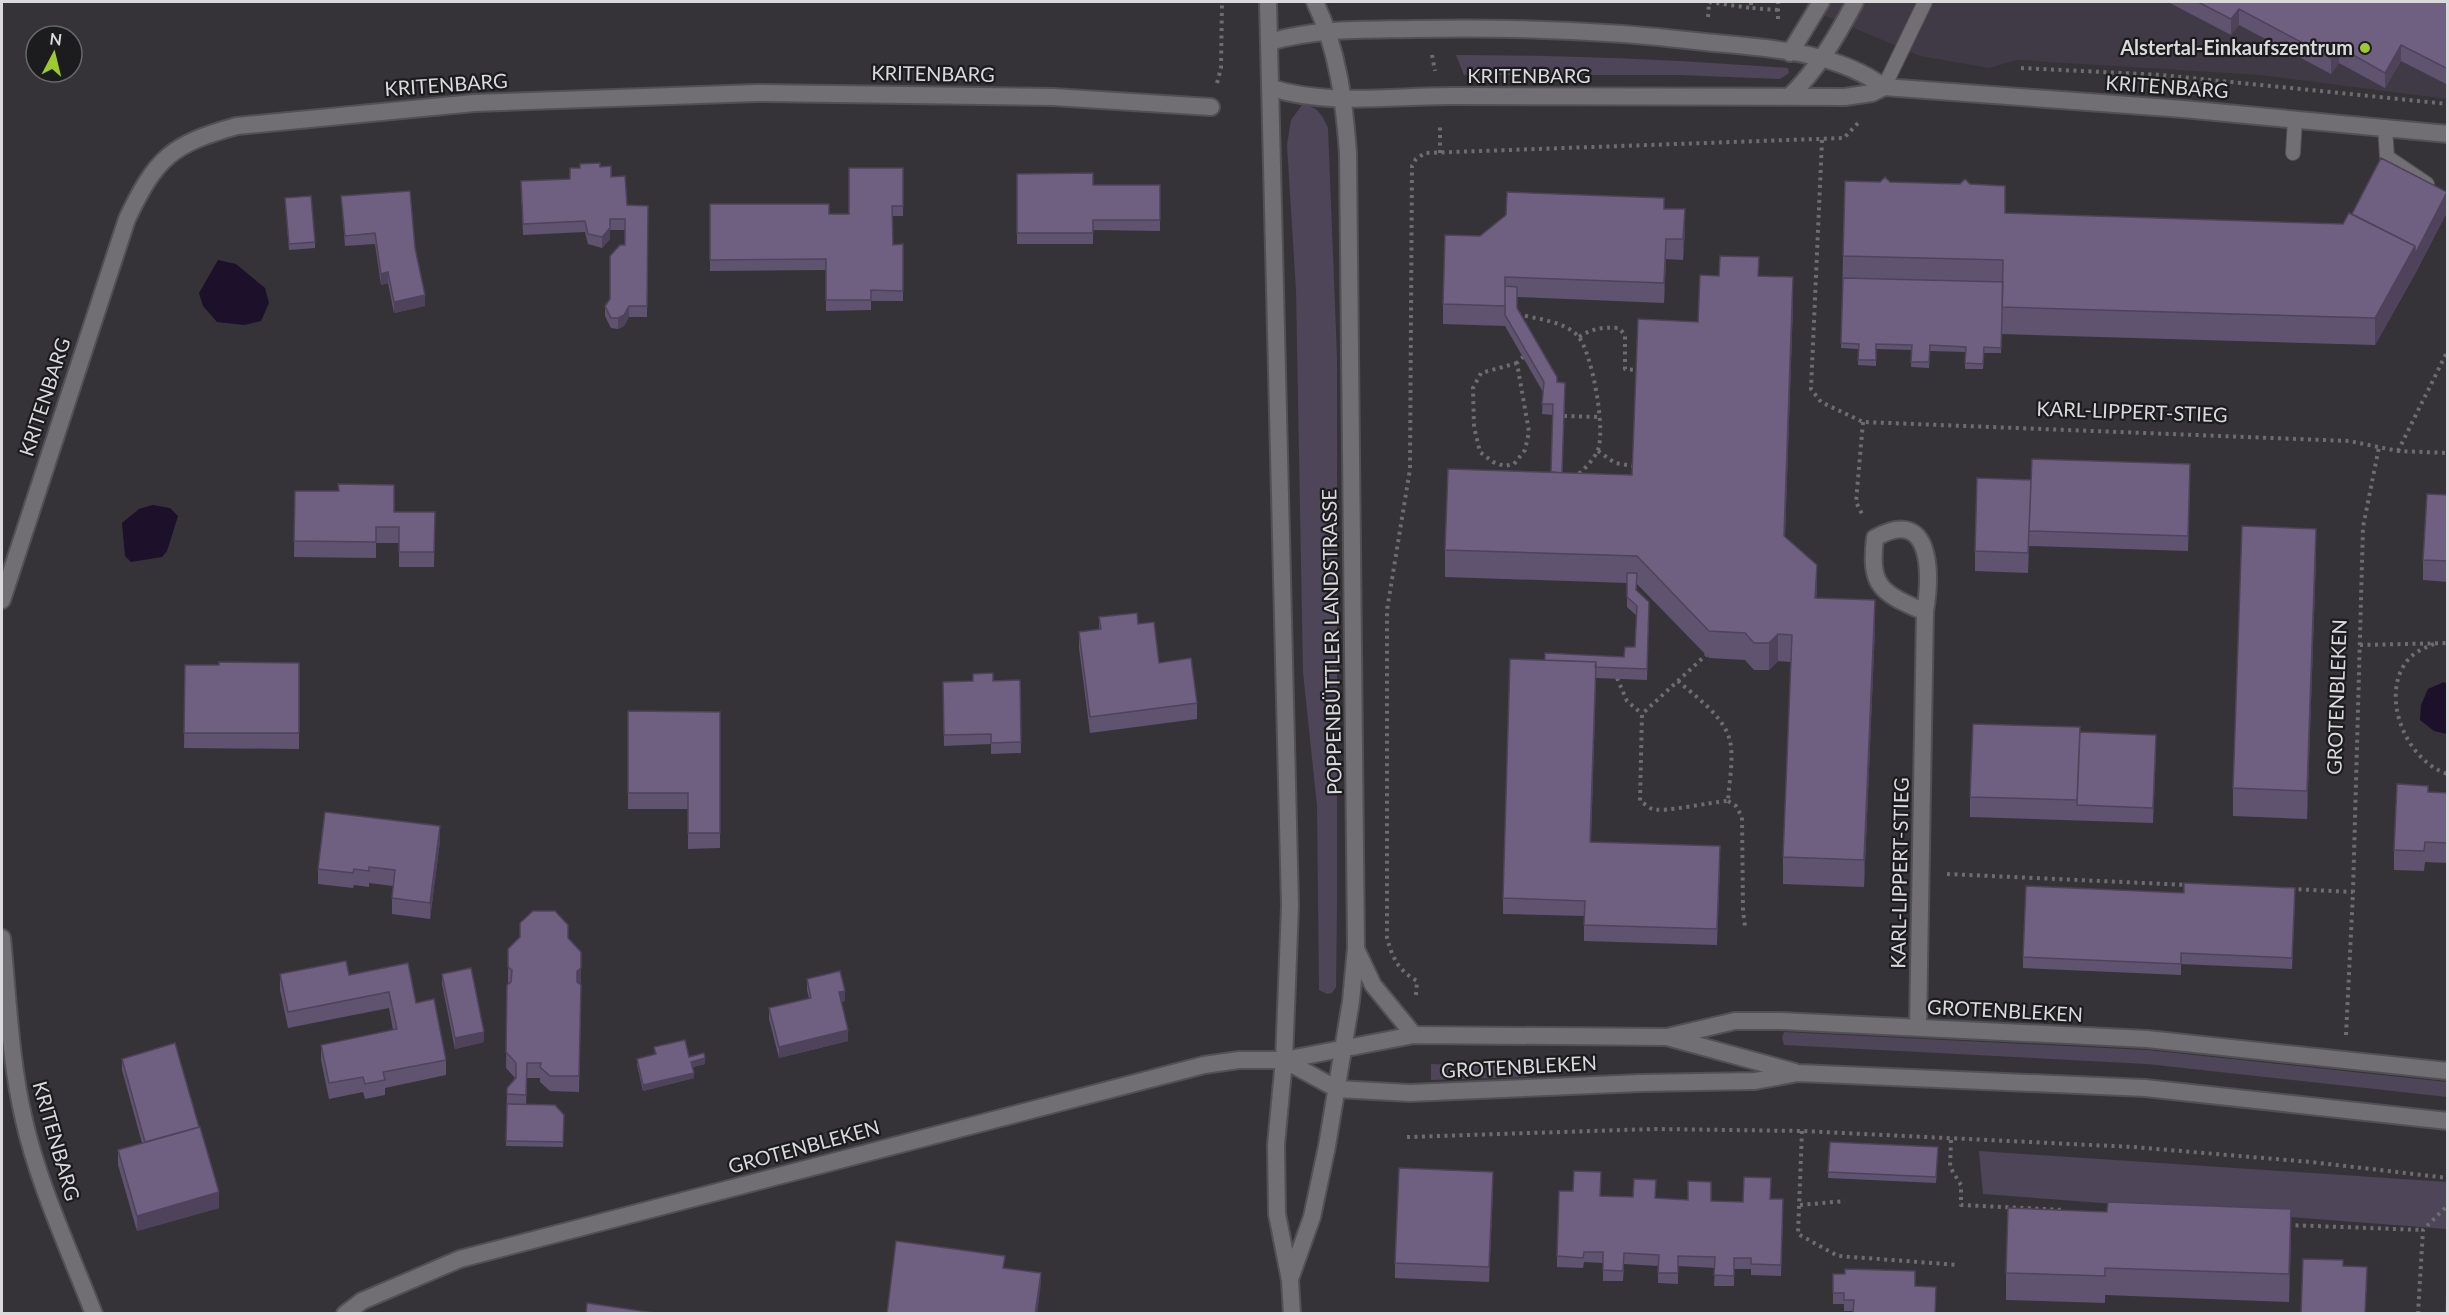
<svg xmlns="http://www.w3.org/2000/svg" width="2449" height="1315" viewBox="0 0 2449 1315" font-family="Lato,sans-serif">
  <rect width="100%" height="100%" fill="#353337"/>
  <!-- built -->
  <path fill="#3f3a45" d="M1808,2h639v97l-187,-24 -243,-15 -28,8 -69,-12 -115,-49z"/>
  <!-- green -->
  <path fill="#4e4559" d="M1456,55c111,0 221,5 332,13l1,5 -9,6 -101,-4h-215z
    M1302,105c15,0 21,11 26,23l9,229v548l-1,82 -4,6 -5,1 -8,-4 -2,-184 -14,-134 -7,-382 -9,-145 4,-25z
    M1784,1032l363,18 300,32v15l-300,-33 -363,-19 -2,-7z
    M1431,1064l94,3 2,10 -96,3z
    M1979,1151l468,31v47l-464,-35z"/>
  <!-- water -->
  <path fill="#1d102b" d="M218,260l18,4 29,24 4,15 -8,18 -17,4 -27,-3 -14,-16 -4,-13z
    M153,505l17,3 8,8 -11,35 -5,6 -31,5 -6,-6 -3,-33 17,-14z
    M2444,682l3,2v50l-13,-3 -14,-11 1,-15 7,-16z"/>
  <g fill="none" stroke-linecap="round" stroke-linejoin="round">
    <defs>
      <path id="service" d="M1884,87l41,-85
        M2385,127l2,30 40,27
        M2293,153l2,-34"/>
      <path id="minor" d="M1269,42c47,-14 96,-12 144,-13 98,-2 194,1 292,13 59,6 129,8 179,45l299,22 265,25
        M1790,53l31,-51
        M1271,88c58,18 121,8 181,8 131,1 262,0 393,1l27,-4 12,-6
        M1789,97c28,-27 48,-61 66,-95
        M2,600l125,-381c29,-61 44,-75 110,-93l237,-23 283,-10 296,4 158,10
        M2,938c6,60 8,122 22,182 14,63 46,132 70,194
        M1918,1027l7,-415c6,-37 8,-107 -50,-74 -6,50 7,55 50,74
        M345,1314l17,-13 98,-42 744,-194 35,-5h45"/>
      <path id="tertiary" d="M1667,1037l68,-16h46l366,18 301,32
        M1284,1060l53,29 73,4 231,-10 114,-2 43,-8 347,15 303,33
        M1284,1060l130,-25 253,2 128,35"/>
      <path id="secondary" d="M1268,2l22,904 -6,154 -8,85 1,69 13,66 2,34
        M1356,949l17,36 41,50
        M1290,1279l22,-62 15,-71 24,-145 5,-53 -8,-795c-4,-53 -10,-103 -33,-151"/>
    </defs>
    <!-- service casing -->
    <use href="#service" stroke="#515054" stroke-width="16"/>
    <!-- minor casing -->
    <use href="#minor" stroke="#515054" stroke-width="20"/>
    <!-- tertiary casing -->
    <use href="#tertiary" stroke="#515054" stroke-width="20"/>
    <!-- secondary casing -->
    <use href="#secondary" stroke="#515054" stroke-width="20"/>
    <!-- path -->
    <path stroke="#6d6c6f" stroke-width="4" stroke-dasharray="3 4.5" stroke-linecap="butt" d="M1709,2l42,6
      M1751,2v6l27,2
      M1708,17l1,-14
      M1778,19v-17
      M1432,55l3,16
      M2021,68l141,7 286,29
      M1217,83l4,-15 1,-66
      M1822,140l-11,249 10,13 42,20 486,19 49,10 50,2
      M1440,153v-30
      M1518,314c18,5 46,7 60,22 14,16 29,97 19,116 -4,8 -14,19 -21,24
      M1579,337c14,-9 24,-10 40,-9l6,7v34l12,1
      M1517,363l-36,10 -8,15 1,39 6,25 13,10 11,4 10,-2 11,-14 4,-18 -12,-69 6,-6
      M1564,416l36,1
      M1863,422l-7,80 7,14
      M1598,451l17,12 18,3
      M2398,451l50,-101
      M2434,644c-10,4 -20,8 -27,17 -28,36 0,101 41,113
      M2360,645l88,-2
      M1617,678l10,23 15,13
      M1678,681c18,16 46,35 52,60 4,17 -1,42 -2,60 -18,1 -65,12 -76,8 -4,-2 -8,-6 -12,-8l2,-87 64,-59
      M1728,801l8,5 6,11 1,94 2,15
      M1947,874l241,11
      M2291,889l62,3
      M1416,995l1,-14c-19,-11 -24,-22 -30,-43v-328l23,-141 2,-303 4,-7 9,-6 419,-15 15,-16
      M2346,1035l7,-143 10,-365 16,-80
      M1802,1131l-4,103 40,22 121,9
      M1407,1137l247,-8 148,2 331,16 178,15 137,16
      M1951,1140l-1,27 11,18v20l104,5
      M1800,1205l45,-4
      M2288,1225l135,5
      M2418,1314l5,-84 25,-25"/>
    <!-- service -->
    <use href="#service" stroke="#716e74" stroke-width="14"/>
    <!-- minor -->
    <use href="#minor" stroke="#716e74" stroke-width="16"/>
    <!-- tertiary -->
    <use href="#tertiary" stroke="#716e74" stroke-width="16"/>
    <!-- secondary -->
    <use href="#secondary" stroke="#716e74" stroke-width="16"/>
  </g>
  <!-- wall -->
  <path fill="#5f5370" d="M2168,2h280v83l-47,-24 -16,27 -46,-25 -8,11 -92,-49 -8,10z
    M600,167l11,10 16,28 21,1 -1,111h-18l-5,9 -6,3 -7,-1 -6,-12v-10l5,-7 15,-54v-15h-15v9l-8,9 -14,-4 -3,-12 -62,3 -2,-54 49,-2z
    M903,168v48h-11l1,29 10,-1v57h-32v9l-45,1v-41l-116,1v-67l119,10h20z
    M1017,174l76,11h67v46l-67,-1v14h-76z
    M1890,182l80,2 35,29 338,11 9,-10 95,-2 -32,62 -40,71 -373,-11 -1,19h-17l-1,16h-18v-17l-35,-1 -1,17 -18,-1 1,-17 -36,-1v17l-18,-1v-16l-17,-1 2,-92z
    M341,196l74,52 10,58 -31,7 -6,-30 -7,2 -6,-41 -30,2z
    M285,198l30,44v6l-26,2z
    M1664,209l21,20 -2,31 -17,-1 -2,44 -147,-6v11l40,74 8,11 -3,80 70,2 66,-153 61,-46 34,29 -8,232 32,61 58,30 -11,259 -81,-3v-27l8,-195 -13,-1 -9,9h-15l-9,-10 -36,-2 -72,-74 -1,6 13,12 -2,78 -51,-2 -5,164 129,20 -3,83 -133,-4v-25l-81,-2v-16l42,-238 79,-3 11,-10 2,-31 -10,-9v-24l-182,-6v-27l106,-78 2,-57 -11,-1 1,-22 -38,-66 -62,-2v-20l37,-68z
    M2190,480l-2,71 -159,-5 -1,27 -53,-2v-20l56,-62z
    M295,491l99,21h41l-1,55h-35v-24h-23v15l-82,-1z
    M2448,495v87l-25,-2v-20z
    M2316,557l-9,262 -74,-3v-28z
    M1099,617l39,7 21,39 38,40v16l-107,14 -11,-85v-16l20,-2z
    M299,663v86l-115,-1 1,-83h34z
    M1020,680l1,73 -30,1v-10l-47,2 -1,-64z
    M628,711l92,1v136l-32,1v-40h-60z
    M2080,732l76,18 -3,73 -183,-6v-20z
    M2428,792l20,1v70l-23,-1 -1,9 -30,-1v-20z
    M440,841l-10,78 -38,-5v-16l1,-12 -24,-3v4l-15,-2 -1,3 -35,-4v-15z
    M2295,899l-3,70 -111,-5v11l-158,-7v-11z
    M568,938l13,45 -2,1 2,17 -2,91 -29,-1 -10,-9v-4h-13l-1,27 38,10 -1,32 -57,-1 1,-58 8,-10 -9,-10 1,-83 2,-1 -1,-1v-34z
    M280,974l69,1 67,28 30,57v15l-61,13v7l-20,4 -2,-7 -34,7 -8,-39v-15l72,-15 -4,-22 -101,20 -8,-38z
    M442,974l42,68 -29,7 -13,-65z
    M807,979l38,22 -4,1 7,39 -69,17 -10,-39v-11l40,-10 -2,-8z
    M654,1047l35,10 16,7 -12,3 1,11 -51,13 -6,-26v-6l18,-4z
    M122,1059l97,149 -82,23 -19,-66v-15l24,-7 -20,-73z
    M1830,1142l108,5 -2,36 -108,-5z
    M1493,1187l-4,95 -94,-4v-15z
    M1601,1196l142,6 28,-3 12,11 -2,66 -30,-1v-6h-17v17h-20l1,-18 -37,-2v18l-20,-1v-17l-34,-2 -1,17h-20v-18l-19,-1 -1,6 -26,-1v-11z
    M2291,1237l-2,65 -184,-7v8l-99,-3v-27z
    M1833,1274l82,12 20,28h-82v-3h-9v-7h-11z"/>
  <!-- shaded-wall -->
  <path fill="#4e435b" d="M2239,9v16l-8,10v-16z
    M2401,45v16l-16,27v-15z
    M2339,47v16l-8,11v-16z
    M2447,192v20l-32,62 -40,71v-27l40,-72z
    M1685,209v20l-2,31v-21z
    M610,228v11l-8,9v-11z
    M1666,239v20l-2,44v-20z
    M388,272v11l-7,2v-11z
    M1793,277v28l-9,258v-27z
    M425,295v11l-31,7v-11z
    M629,306v11l-5,9 -6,3v-11z
    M2316,529v28l-9,262v-28z
    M1817,565v27l-2,33v-27z
    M1875,600v28l-11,259v-27z
    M1778,634v27l-9,9v-27z
    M440,826v15l-10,78v-16z
    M581,952v31l-4,3v-15z
    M845,991v10l-6,2v-11z
    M848,1030v11l-69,17v-11z
    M484,1032v10l-29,7v-11z
    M705,1058v6l-14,3v-5z
    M694,1073v5l-51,13v-6z
    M1493,1172v15l-4,95v-15z
    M219,1192v16l-82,23v-15z
    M2291,1209v28l-2,65v-28z
    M1041,1273v11l-4,30h-2z"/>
  <!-- building -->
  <path fill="#6f6082" stroke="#4e435b" stroke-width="1.5" d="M2198,2h250v67l-47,-24 -16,28 -46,-26 -8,11 -92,-49 -8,10z
    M2381,158l66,34 -32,62v-8l-63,-32z
    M600,163v4l11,-1v11l14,-1 2,29 21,1 -1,100h-18l-5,9 -6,3h-7l-6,-12 5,-7v-43l10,-11h5v-26h-15v9l-8,9 -14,-3 -3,-13 -62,3 -2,-43 49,-2v-11h10v-4z
    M849,168h54v38h-11l1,39 10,-1v47l-32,-1v10h-45v-41l-116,1v-56h119v10h20z
    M1093,173v12h67v35h-67v13h-76v-59z
    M1885,177l5,5 70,2 5,-5 5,5 35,2v27l338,11 6,-11 66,33 -40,72 -373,-11 1,-47 -160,-4 2,-75 35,1z
    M410,191l5,57 10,47 -31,7 -6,-30 -7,2 -6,-41 -30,3 -4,-40z
    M1507,192l157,6v11h21l-2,30h-17l-2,44 -159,-6v29l-62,-2 2,-69 35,1 26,-21z
    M311,196l4,46 -26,2 -4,-46z
    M1720,256l39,1 -1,19 35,1 -9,259 33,29 -2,33 60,2 -11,260 -81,-3 9,-222 -14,-1 -9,9h-15l-9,-10 -36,-2 -72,-75 -192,-6 3,-81 184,6 6,-156 60,3 2,-47 19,1z
    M1843,278l160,4 -2,66 -17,-1 -1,17 -18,-1 1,-16 -36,-2 -1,17h-18l1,-17 -36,-1v16h-18l1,-16 -18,-1z
    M1505,286l12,1v21l40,69v5l8,1 -3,90 -11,-1 2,-68h-11l2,-22 -39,-67z
    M2032,459l158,5 -2,72 -159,-5z
    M1977,478l54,2 -3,73 -53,-2z
    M338,484l56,1v27h41l-1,40h-35v-25h-23v15l-82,-1 1,-50h44z
    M2427,494l21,1v66l-25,-1z
    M2242,526l74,3 -9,262 -74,-3z
    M1627,573h10l-1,17 13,12 -2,67 -52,-2 1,-5 -51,-2v-7l79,4 1,-10h10l2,-41 -10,-9z
    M1137,613l1,11 16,-2 5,41 32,-5 6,45 -107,14 -11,-85 22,-3 -2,-12z
    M1510,659l86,3 -6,180 130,4 -3,83 -133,-4 1,-24 -82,-3z
    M219,662l80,1v70h-115l1,-68h34z
    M993,673v8l27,-1 1,62 -30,1v-9l-47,1 -1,-53 30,-1v-7z
    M628,711l92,1v121h-32v-40h-60z
    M1973,724l107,3 -3,73 -107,-3z
    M2080,732l76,3 -3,73 -76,-3z
    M2397,784l31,2v6l20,1v50l-23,-1 -1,9 -30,-1z
    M325,812l115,14 -10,77 -38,-5 3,-28 -26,-3v4l-15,-2 -1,4 -35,-4z
    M2184,883l111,5 -3,70 -111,-5v11l-158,-7 3,-71 158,7z
    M533,911h22l13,14v13l13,14v16l-4,3v11l4,3 -2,91h-29l-10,-9 1,-4h-14l-1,32 -19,-1v-6l9,-10v-15l-10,-11 1,-67 4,-3 1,-12 -4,-3v-18l12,-12v-14z
    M346,961l3,14 59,-12 8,40 18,-4 12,61 -63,12 2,8 -20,4 -2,-7 -34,6 -8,-38 76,-16 -8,-37 -101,20 -8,-38z
    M471,968l13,64 -29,6 -13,-64z
    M840,971l5,20 -6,1 9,38 -69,17 -10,-39 42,-10 -4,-19z
    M685,1040l4,17 15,-4 1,5 -14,4 3,11 -51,12 -6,-26 19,-5 -2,-7z
    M175,1043l24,84 -54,15 -23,-83z
    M507,1104l48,1 9,10 -1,27 -57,-1z
    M200,1127l19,65 -82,24 -19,-66z
    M1830,1142l108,5 -2,30 -108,-5z
    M1399,1168l94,4 -4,95 -94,-4z
    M1574,1171l27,1 -1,24 33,1 1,-18 22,1 -1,18 33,2v-19l23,1v19l32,1 1,-25 27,1 -1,21h13l-2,66 -30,-1v-6h-17v18l-20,-1 1,-18 -37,-1v17h-20l1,-18 -35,-2 -1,18 -20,-1v-18h-19l-1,6 -26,-2 2,-65h14z
    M2108,1202l183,7 -2,65 -184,-6v8l-99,-3 2,-65 99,4z
    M896,1241l109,15 -2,12 38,5 -6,41h-148z
    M2303,1259l40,1v6l24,1 -2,47h-64z
    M2448,1261v51h-2z
    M1845,1269l70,2v15l21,1 -1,26 -82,1 1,-14h-10v-7h-11v-19h12z
    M587,1303l74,11h-75z"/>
  <!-- markers -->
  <circle fill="#9fca2e" stroke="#1c1b1d" stroke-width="2" cx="2365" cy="48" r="6"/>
  <g text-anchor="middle" stroke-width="4.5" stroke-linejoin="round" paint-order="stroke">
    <!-- poi labels -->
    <g font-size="20" font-weight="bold" fill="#dad9dc" stroke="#1c1b1d" text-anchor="end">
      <text x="2353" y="55">Alstertal-Einkaufszentrum</text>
    </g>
    <!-- street labels -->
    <g font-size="20" fill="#dad9dc" stroke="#1c1b1d">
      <text transform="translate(933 74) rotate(1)" y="7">KRITENBARG</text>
      <text x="1529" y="83">KRITENBARG</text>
      <text transform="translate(446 85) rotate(-4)" y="7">KRITENBARG</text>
      <text transform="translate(2167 87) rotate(4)" y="7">KRITENBARG</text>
      <text transform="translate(45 397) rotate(-72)" y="7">KRITENBARG</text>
      <text transform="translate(2132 412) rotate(2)" y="7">KARL-LIPPERT-STIEG</text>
      <text transform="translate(1332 642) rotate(-91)" y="7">POPPENBÜTTLER LANDSTRASSE</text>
      <text transform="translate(2337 697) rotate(-88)" y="7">GROTENBLEKEN</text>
      <text transform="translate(1900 873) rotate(-89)" y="7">KARL-LIPPERT-STIEG</text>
      <text transform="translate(2005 1011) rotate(3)" y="7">GROTENBLEKEN</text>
      <text transform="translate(1519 1067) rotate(-3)" y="7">GROTENBLEKEN</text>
      <text transform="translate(56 1141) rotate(74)" y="7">KRITENBARG</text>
      <text transform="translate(804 1147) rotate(-15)" y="7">GROTENBLEKEN</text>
    </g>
  </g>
  <!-- border -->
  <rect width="2449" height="1315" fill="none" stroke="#dad9dc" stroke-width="6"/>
  <!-- north arrow -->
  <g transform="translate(54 54) rotate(7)"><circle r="28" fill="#1c1b1d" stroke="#686769" stroke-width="1.5"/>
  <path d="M0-4.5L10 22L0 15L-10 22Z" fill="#9fca2e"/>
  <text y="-9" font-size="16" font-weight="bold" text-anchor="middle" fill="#dad9dc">N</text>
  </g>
</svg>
